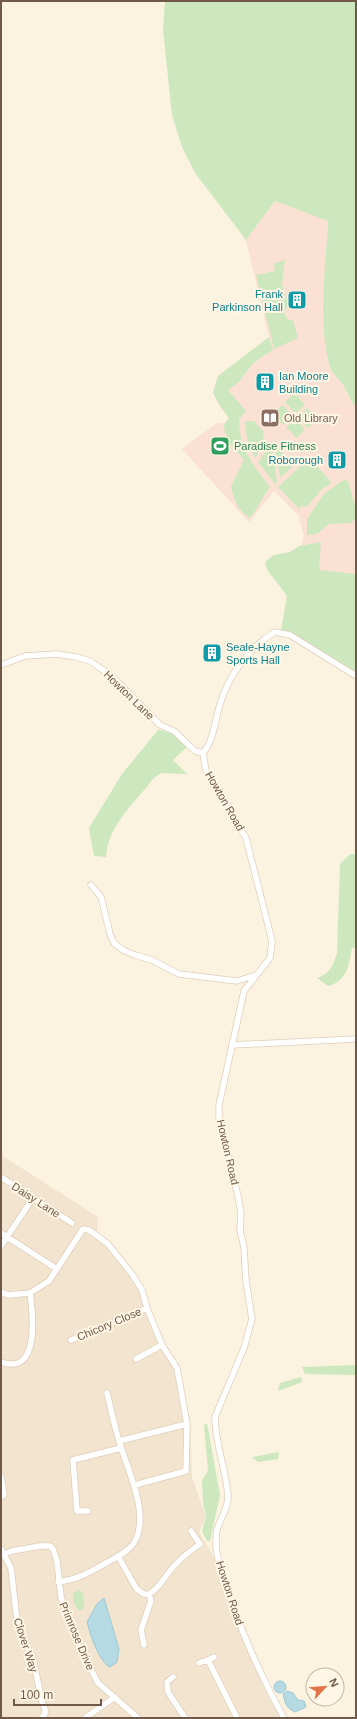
<svg xmlns="http://www.w3.org/2000/svg" width="357" height="1719" viewBox="0 0 357 1719" font-family="Helvetica,sans-serif">
  <rect width="100%" height="100%" fill="#fbf2df"/>
  <!-- residential -->
  <path fill="#f2e4ce" d="M1,1155l97,62 -1,15 35,38 19,40 8,24 18,29 13,57 2,57 14,40 -7,15 22,38 23,73 22,50 15,25h-280z"/>
  <!-- commercial -->
  <path fill="#fbe1d3" d="M275,201l53,20 -4,72v38l6,37 14,19 6,13 6,7v266l-67,-87 15,-50 -5,-20 -25,-25 -25,31 -67,-73 35,-26h8l4,-5 -9,-12 -7,-13 5,-17 51,-39 -23,-97z"/>
  <!-- green -->
  <path fill="#cde8bf" d="M165,1h191v406c-6,-7 -8,-13 -12,-21 -4,-6 -12,-12 -14,-19 -13,-47 -4,-99 -2,-146l-53,-20 -29,39 -51,-67 -13,-26 -10,-32 -9,-85z
    M285,260l-3,24 6,20 -4,8 4,8h5l5,18 -24,11 -18,-74 19,-4 -1,-8z
    M269,337l4,13 -13,8 -10,9 -11,15 -11,8 18,21 -7,8c0,30 14,46 31,68 -8,10 -12,21 -20,31 -13,-8 -16,-18 -19,-32l13,-26 -14,-16 -7,-18 6,-8 -9,-12 -7,-13 5,-17z
    M295,393l10,12 -8,7h-3l-9,-10z
    M283,405l8,9v3l-8,8 -10,-12z
    M307,408l11,11 -10,9 -9,-10 1,-3z
    M294,420h3l8,10 -9,8 -10,-11z
    M245,421h9l10,11 -1,9 2,3 -10,14c-7,-12 -9,-23 -10,-37z
    M277,446l17,19 -14,13 -5,-31z
    M269,447h3l5,35 -2,2 -17,-22z
    M306,461l6,6 4,-2 16,18 -11,7 -14,17 -6,-1 -2,3 -21,-22z
    M345,479l4,4 5,20h2v15l-5,5 -22,1 -12,10 -10,1v-16l17,-25z
    M321,542l-2,28 37,4v100l-64,-41 -11,-3 6,-34 -19,-25 -3,-7 2,-4 7,-5 16,-3 9,-6z
    M158,730c13,1 21,7 29,17l-14,13 14,14 -26,-1 -8,6c-18,24 -45,46 -47,78l-12,-1 -5,-28 33,-54z
    M350,854h6v95l-4,-2c-3,17 -4,34 -24,39l-11,-8c13,-4 16,-13 20,-25l3,-89z
    M356,1365v10h-4l-47,-1 -3,-7z
    M301,1377l1,5 -24,9 2,-8z
    M207,1423l13,72 -10,46h-3l-5,-10 4,-14 -3,-14 -1,-23 6,-9 -4,-46z
    M279,1452l-1,7 -20,3 -6,-5z
    M80,1590l3,4 1,14 -4,3c-5,-2 -8,-13 -7,-18z"/>
  <!-- water -->
  <path fill="#b5dae3" stroke="#9cc9d5" d="M104,1598l15,51 -2,13 -7,5c-11,-5 -20,-33 -23,-45l10,-18z
    M274 1687a6 6 0 1 1 12 0a6 6 0 1 1-12 0Z
    M287,1691l6,2 5,7 6,1 2,6 -11,5c-9,-4 -10,-9 -12,-18z"/>
  <g fill="none" stroke-linecap="round" stroke-linejoin="round">
    <defs>
      <path id="minor" d="M1,665l24,-9 32,-2 19,3 14,4 23,16 47,48 14,6 21,20 8,2
        M91,885l10,12 9,37 4,9 9,7 12,5 17,5 27,14 58,7 19,-6
        M232,1045l124,-6
        M1,1177l71,46
        M1,1233l56,36
        M1,1246l32,-48
        M1,1292l7,3 22,-2 19,-12 34,-52 6,1 19,14 24,30 10,16 5,18 15,37 15,23 10,56 -1,47 -51,14
        M71,1340l76,-32
        M136,1359l26,-14
        M1,1362c39,14 32,-47 29,-69
        M119,1441l68,-17
        M1,1477l3,18 -3,2
        M88,1511h-11l-4,-51 48,-12
        M1,1549l10,19 6,52 5,17 11,21 9,44 3,7v5l-3,4
        M4,1554l8,-3 28,-5h10l3,3 4,12 4,36 18,49 19,37 40,35
        M118,1556l18,32c3,3 8,8 13,6 11,-5 18,-22 27,-30 7,-8 16,-14 24,-20l-9,-13
        M58,1582c19,-2 32,-10 48,-19 9,-5 25,-13 29,-22 15,-28 -8,-72 -16,-100 -5,-16 -8,-32 -12,-48
        M144,1645l-3,-15 10,-29 -2,-7
        M208,1660l6,-3
        M199,1663l9,-3 29,58
        M173,1677l-6,5 1,10 17,26
        M85,1718l30,-21
        M284,1718c-22,-39 -39,-78 -54,-120 -5,-17 -13,-34 -14,-53 0,-4 0,-10 1,-15 3,-12 12,-22 11,-35 -2,-26 -13,-51 -13,-78l29,-69 8,-29 -6,-38 -2,-33 -4,-18 1,-17 -3,-17 -19,-76v-15l25,-114 26,-33 2,-17 -26,-103 -32,-51 -8,-16 -3,-18c11,-13 12,-33 17,-49 9,-29 29,-57 55,-72l15,3 66,41"/>
    </defs>
    <!-- minor casing -->
    <use href="#minor" stroke="#dfcebc" stroke-width="7"/>
    <!-- minor -->
    <use href="#minor" stroke="#fff" stroke-width="5.5"/>
  </g>
  <!-- icons -->
  <defs>
    <symbol id="building-square" viewBox="-11 -11 22 22"><rect x="-9" y="-9" width="18" height="18" rx="4" fill="#0f9aa8" stroke="#fff6e5"/><path d="M-4-6H4V6H1V3H-1V6H-4ZM-2.5-4.3h1.7v1.8h-1.7ZM.8-4.3h1.7v1.8H.8ZM-2.5-1h1.7V.8h-1.7ZM.8-1h1.7V.8H.8Z" fill="#fff"/></symbol>
    <symbol id="library-square" viewBox="-11 -11 22 22"><rect x="-9" y="-9" width="18" height="18" rx="4" fill="#8d6e63" stroke="#fff6e5"/><path d="M-6-4Q-3-5.5-.7-3.5V5Q-3 3-6 4ZM6-4Q3-5.5 .7-3.5V5Q3 3 6 4Z" fill="#fff"/></symbol>
    <symbol id="stadium-square" viewBox="-11 -11 22 22"><rect x="-9" y="-9" width="18" height="18" rx="4" fill="#2e9e5b" stroke="#fff6e5"/><path d="M0-5a6.5 5 0 1 0 0 10a6.5 5 0 1 0 0-10ZM-3.5-1.8h7v3.6h-7Z" fill="#fff"/></symbol>
  </defs>
  <g fill-rule="evenodd">
    <use href="#building-square" x="286" y="289" width="22" height="22"/>
    <use href="#building-square" x="254" y="371" width="22" height="22"/>
    <use href="#library-square" x="259" y="407" width="22" height="22"/>
    <use href="#stadium-square" x="209" y="435" width="22" height="22"/>
    <use href="#building-square" x="326" y="449" width="22" height="22"/>
    <use href="#building-square" x="201" y="642" width="22" height="22"/>
  </g>
  <g text-anchor="middle" stroke-width="4" stroke-linejoin="round" paint-order="stroke">
    <!-- culture labels -->
    <g font-size="11" fill="#0d838f" stroke="#fff6e5" text-anchor="end">
      <text x="283" y="298">Frank<tspan x="283" dy="13">Parkinson Hall</tspan></text>
      <text x="279" y="380" text-anchor="start">Ian Moore<tspan x="279" dy="13">Building</tspan></text>
      <text x="323" y="464">Roborough</text>
      <text x="226" y="651" text-anchor="start">Seale-Hayne<tspan x="226" dy="13">Sports Hall</tspan></text>
    </g>
    <!-- education labels -->
    <g font-size="11" fill="#785e54" stroke="#fff6e5" text-anchor="start">
      <text x="284" y="422">Old Library</text>
    </g>
    <!-- leisure labels -->
    <g font-size="11" fill="#27864d" stroke="#fff6e5" text-anchor="start">
      <text x="234" y="450">Paradise Fitness</text>
    </g>
    <!-- street labels -->
    <g font-size="11" fill="#705948" stroke="#fff6e5">
      <text transform="translate(129 695) rotate(44)" y="4">Howton Lane</text>
      <text transform="translate(225 801) rotate(60)" y="4">Howton Road</text>
      <text transform="translate(228 1152) rotate(77)" y="4">Howton Road</text>
      <text transform="translate(36 1200) rotate(33)" y="4">Daisy Lane</text>
      <text transform="translate(109 1324) rotate(-23)" y="4">Chicory Close</text>
      <text transform="translate(230 1593) rotate(72)" y="4">Howton Road</text>
      <text transform="translate(77 1636) rotate(67)" y="4">Primrose Drive</text>
      <text transform="translate(26 1645) rotate(72)" y="4">Clover Way</text>
    </g>
  </g>
  <!-- border -->
  <rect width="357" height="1719" fill="none" stroke="#705948" stroke-width="4"/>
  <!-- north arrow -->
  <g transform="translate(325 1687) rotate(64)"><circle r="19" fill="#fff6e5" stroke="#c6b7a6"/>
  <path d="M0-3L7 15L0 10L-7 15Z" fill="#e37247"/>
  <text y="-6" font-size="11" font-weight="bold" text-anchor="middle" fill="#705948">N</text>
  </g>
  <!-- scale -->
  <path d="M14 1699v6h87v-6" fill="none" stroke="#705948" stroke-width="2"/>
  <text x="20" y="1699" font-size="12" fill="#705948" stroke="#fff6e5" stroke-width="3" paint-order="stroke">100 m</text>
</svg>
